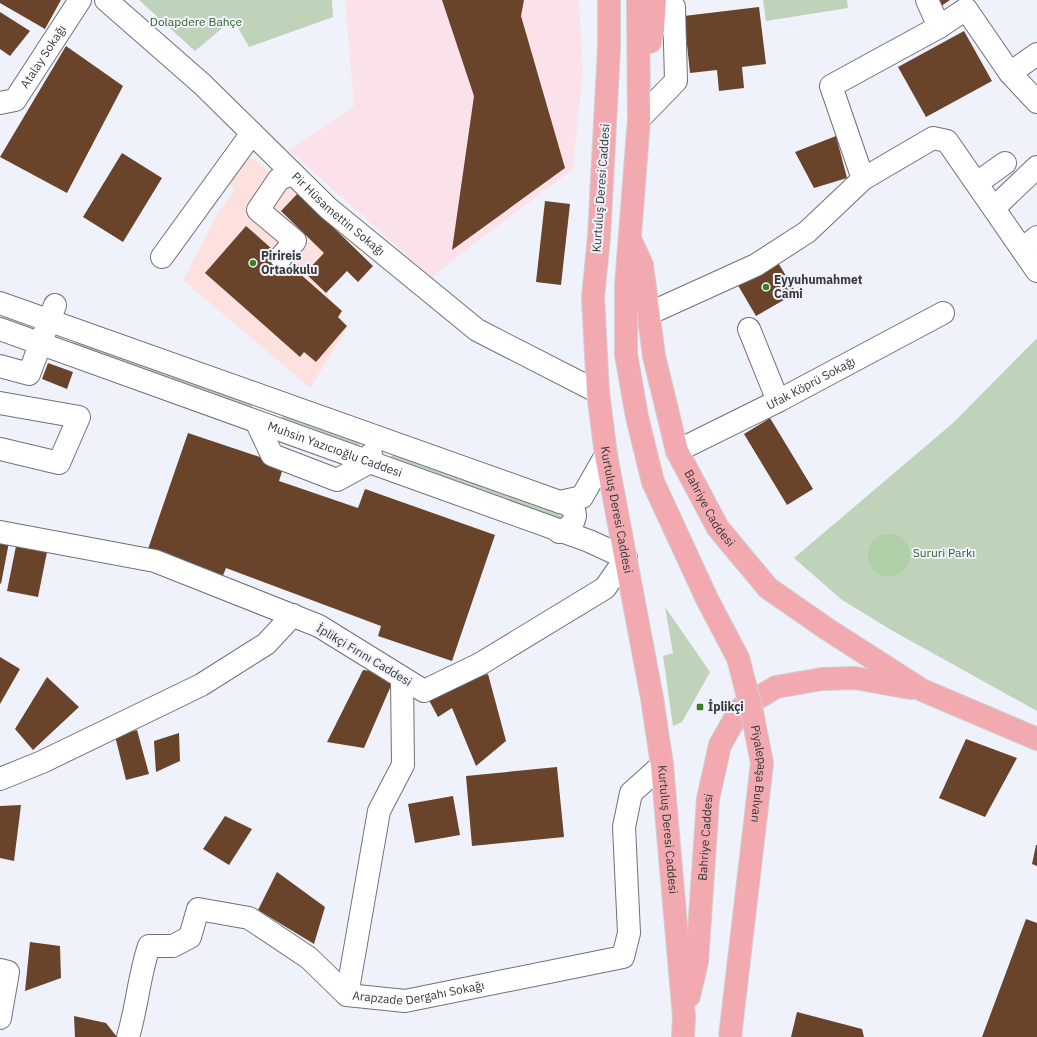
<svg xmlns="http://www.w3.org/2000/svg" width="1037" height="1037" viewBox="0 0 1037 1037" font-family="'IBM Plex Sans',sans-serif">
  <rect width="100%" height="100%" fill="#f0f2fb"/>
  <!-- commercial -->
  <path fill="#fae1ea" d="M345,0h234l4,72 -10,97 -142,108 -142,-127 65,-44z"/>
  <!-- education -->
  <path fill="#fce1de" d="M250,157l48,36 -17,18 43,42 -19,20 37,38 -4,6 10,10 -38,61 -127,-108 36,-69 16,-22 -6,-5z"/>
  <!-- green -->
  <path fill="#bed3b9" d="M139,0h193l1,17 -84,30 -16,-28 -38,32z
    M763,0h84l1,8 -82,13z
    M1037,338v373l-144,-80 -51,-31 -48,-42 159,-135z
    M80,340l169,60 4,7 -6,3 -172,-61 -1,-6z
    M286,415l72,26 3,4 -6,1 -71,-25 -3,-4z
    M396,453l170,61 -3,10 -173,-62v-5z
    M665,607l45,65 -28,50 -9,4 -10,-70 10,-3z"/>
  <!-- forest -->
  <path fill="#aecfa7" d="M868 555a21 21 0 1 1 42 0a21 21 0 1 1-42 0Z"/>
  <!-- building -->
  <path fill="#69432a" d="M0,0h61l-16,29 -45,-26z
    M442,0h82l-3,16 44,152 -113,82 22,-154z
    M934,0h16l-13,9z
    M759,7l7,57 -24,3 2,21 -25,3 -2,-21 -27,3 -6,-57z
    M0,12l30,19 -20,25 -10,-7z
    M964,31l28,50 -66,36 -28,-50z
    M66,46l57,40 -56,107 -67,-36z
    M836,136l11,42 -33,10 -19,-36z
    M122,153l40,25 -39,64 -40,-25z
    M298,193l75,73 -15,16 -11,-11 -21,22 -21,-20 19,-20 -43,-42z
    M545,201l25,3 -9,81 -25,-3z
    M246,226l96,85 -4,6 9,9 -31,36 -12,-10 -4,5 -95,-84z
    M776,259l20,34 -40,23 -20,-34z
    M48,363l25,9 -6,17 -25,-10z
    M770,418l43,71 -26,16 -43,-71z
    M188,433l96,32 -5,16 79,27 7,-19 130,46 -43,126 -74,-25 3,-10 -155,-58 -4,10 -75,-26z
    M0,541l9,1 -8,42 -1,-1z
    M16,546l31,6 -9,45 -31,-6z
    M0,657l20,12 -20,35z
    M363,670l33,4 -32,74 -37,-6z
    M488,674l18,67 -30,25 -24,-58 -14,9 -14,-26z
    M47,677l32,30 -46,43 -18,-21z
    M137,730l12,44 -23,6 -11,-44z
    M179,733l1,28 -24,11 -2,-31z
    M966,739l51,19 -32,59 -46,-19z
    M557,767l7,70 -92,9 -6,-70z
    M453,796l7,39 -45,8 -7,-39z
    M21,805l-7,56 -14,-3v-52z
    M225,816l27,13 -23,36 -26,-16z
    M1036,845h1v21l-5,-2z
    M277,872l48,35 -11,37 -56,-34z
    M1026,919l11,4v114h-55z
    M30,942l30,4 1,32 -36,13z
    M797,1012l65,17 2,8h-73z
    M74,1016l32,7 11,14h-42z"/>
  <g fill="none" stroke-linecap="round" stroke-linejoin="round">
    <defs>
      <g id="minor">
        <path id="s1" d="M106,0l96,84 126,124 149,122 121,62"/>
        <path d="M927,0l12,27 27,-18 44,64 27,29"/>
        <path d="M1010,73l27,-19"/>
        <path id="s2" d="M0,103l15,-3 65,-100"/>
        <path d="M639,119l37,-38 -2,-74 -14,-7"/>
        <path d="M863,179l70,-41 14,3 90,130"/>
        <path d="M977,183l28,-20"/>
        <path d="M994,208l43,-41"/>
        <path d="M1022,249l15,-12"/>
        <path d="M162,257l90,-124"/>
        <path d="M281,257l14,-16 -37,-31 21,-31 14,-5"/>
        <path d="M0,303l560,199 22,-5 24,-42"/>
        <path d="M648,314l108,-49 51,-33 56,-53 -32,-93 108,-59"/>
        <path id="s3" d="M0,329l589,212 37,17 -21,30 -125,76 -56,27 -105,-65 -164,-65 -155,-29"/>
        <path d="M749,329l29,72"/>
        <path d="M0,366l29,8 26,-69"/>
        <path d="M0,403l79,14 -20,46 -59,-14"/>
        <path d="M257,423l15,32 65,25 31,-17 3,-9"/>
        <path id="s4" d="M677,451l101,-50 165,-88"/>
        <path d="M559,532c19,-6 23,-26 1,-30"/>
        <path d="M0,779l42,-17 159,-77 65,-41 27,-29"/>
        <path d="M0,970l8,2 -8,46"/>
        <path d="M347,995l32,-184 24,-46 -1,-87"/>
        <path id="s5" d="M128,1037c9,-30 11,-61 21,-91h24l17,-9 8,-28 51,9 60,40 38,37 58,6 218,-44 6,-24 -5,-106 7,-34 31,-28"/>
      </g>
      <g id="major">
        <path id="s6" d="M609,0v48l-10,189 -6,60 5,95 8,63 46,243 10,67 22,252 -1,20"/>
        <path d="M638,0l1,119 -13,167v68l11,63 16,65"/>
        <path d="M650,42l3,-14 2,-28"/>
        <path id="s7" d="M630,239l12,26 12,91 23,95 41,77 50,60 59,41 95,61 115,49"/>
        <path id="s8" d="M689,996l8,-34 11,-163 12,-54 21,-37 35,-21 46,-8 33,-1 56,10"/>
      </g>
    </defs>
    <!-- minor casing -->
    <use href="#minor" stroke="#707179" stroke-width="24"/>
    <!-- major casing -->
    <use href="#major" stroke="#cfcfd0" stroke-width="24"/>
    <!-- minor -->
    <use href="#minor" stroke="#fff" stroke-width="22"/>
    <!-- major -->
    <use href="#major" stroke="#f2aab0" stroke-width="22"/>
    <defs>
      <g id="major-bridge">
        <path id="s9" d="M653,482l54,117 31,59 14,54 10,51 -32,274"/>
      </g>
    </defs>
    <!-- major-bridge casing -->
    <use href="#major-bridge" stroke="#cfcfd0" stroke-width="24" stroke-linecap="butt"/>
    <!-- major-bridge -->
    <use href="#major-bridge" stroke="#f2aab0" stroke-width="22"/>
  </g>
  <!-- markers -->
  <g fill="#3d8022" stroke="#f0f2fb" stroke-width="1.5">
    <circle cx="253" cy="263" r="4"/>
    <circle cx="766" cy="287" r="4"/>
    <rect x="696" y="703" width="8" height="8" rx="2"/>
  </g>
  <g text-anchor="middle" stroke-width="4" stroke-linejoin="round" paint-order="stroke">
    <!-- park labels -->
    <g font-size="12" fill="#35612c" stroke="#f0f2fb">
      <text x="196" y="26">Dolapdere Bahçe</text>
      <text x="944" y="557">Sururi Parkı</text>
    </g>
    <!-- street labels -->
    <g font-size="12" fill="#36373a" stroke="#f0f2fb">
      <text dy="4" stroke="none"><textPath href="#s2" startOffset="67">Atalay Sokağı</textPath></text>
      <text transform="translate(601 188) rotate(-86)" y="4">Kurtuluş Deresi Caddesi</text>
      <text dy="4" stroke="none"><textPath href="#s1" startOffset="316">Pir Hüsamettin Sokağı</textPath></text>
      <text dy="4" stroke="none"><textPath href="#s4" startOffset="150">Ufak Köprü Sokağı</textPath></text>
      <text dy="4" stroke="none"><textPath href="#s3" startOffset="356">Muhsin Yazıcıoğlu Caddesi</textPath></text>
      <text dy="4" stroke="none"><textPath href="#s7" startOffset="284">Bahriye Caddesi</textPath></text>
      <text dy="4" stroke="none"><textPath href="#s6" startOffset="512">Kurtuluş Deresi Caddesi</textPath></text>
      <text transform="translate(364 655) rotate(31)" y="4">İplikçi Fırını Caddesi</text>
      <text dy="4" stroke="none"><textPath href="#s9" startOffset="314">Piyalepaşa Bulvarı</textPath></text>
      <text dy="4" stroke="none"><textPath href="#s6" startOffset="836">Kurtuluş Deresi Caddesi</textPath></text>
      <text dy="4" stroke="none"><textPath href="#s8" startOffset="160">Bahriye Caddesi</textPath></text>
      <text dy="4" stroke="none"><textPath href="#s5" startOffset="415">Arapzade Dergahı Sokağı</textPath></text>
    </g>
    <!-- poi labels -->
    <g font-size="12" font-weight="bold" fill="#36373a" stroke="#f0f2fb" text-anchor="start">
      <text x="261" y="260">Pirireis<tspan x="261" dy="14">Ortaokulu</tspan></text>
      <text x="774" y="284">Eyyuhumahmet<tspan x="774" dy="14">Cami</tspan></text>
      <text x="708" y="711">İplikçi</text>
    </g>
  </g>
</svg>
